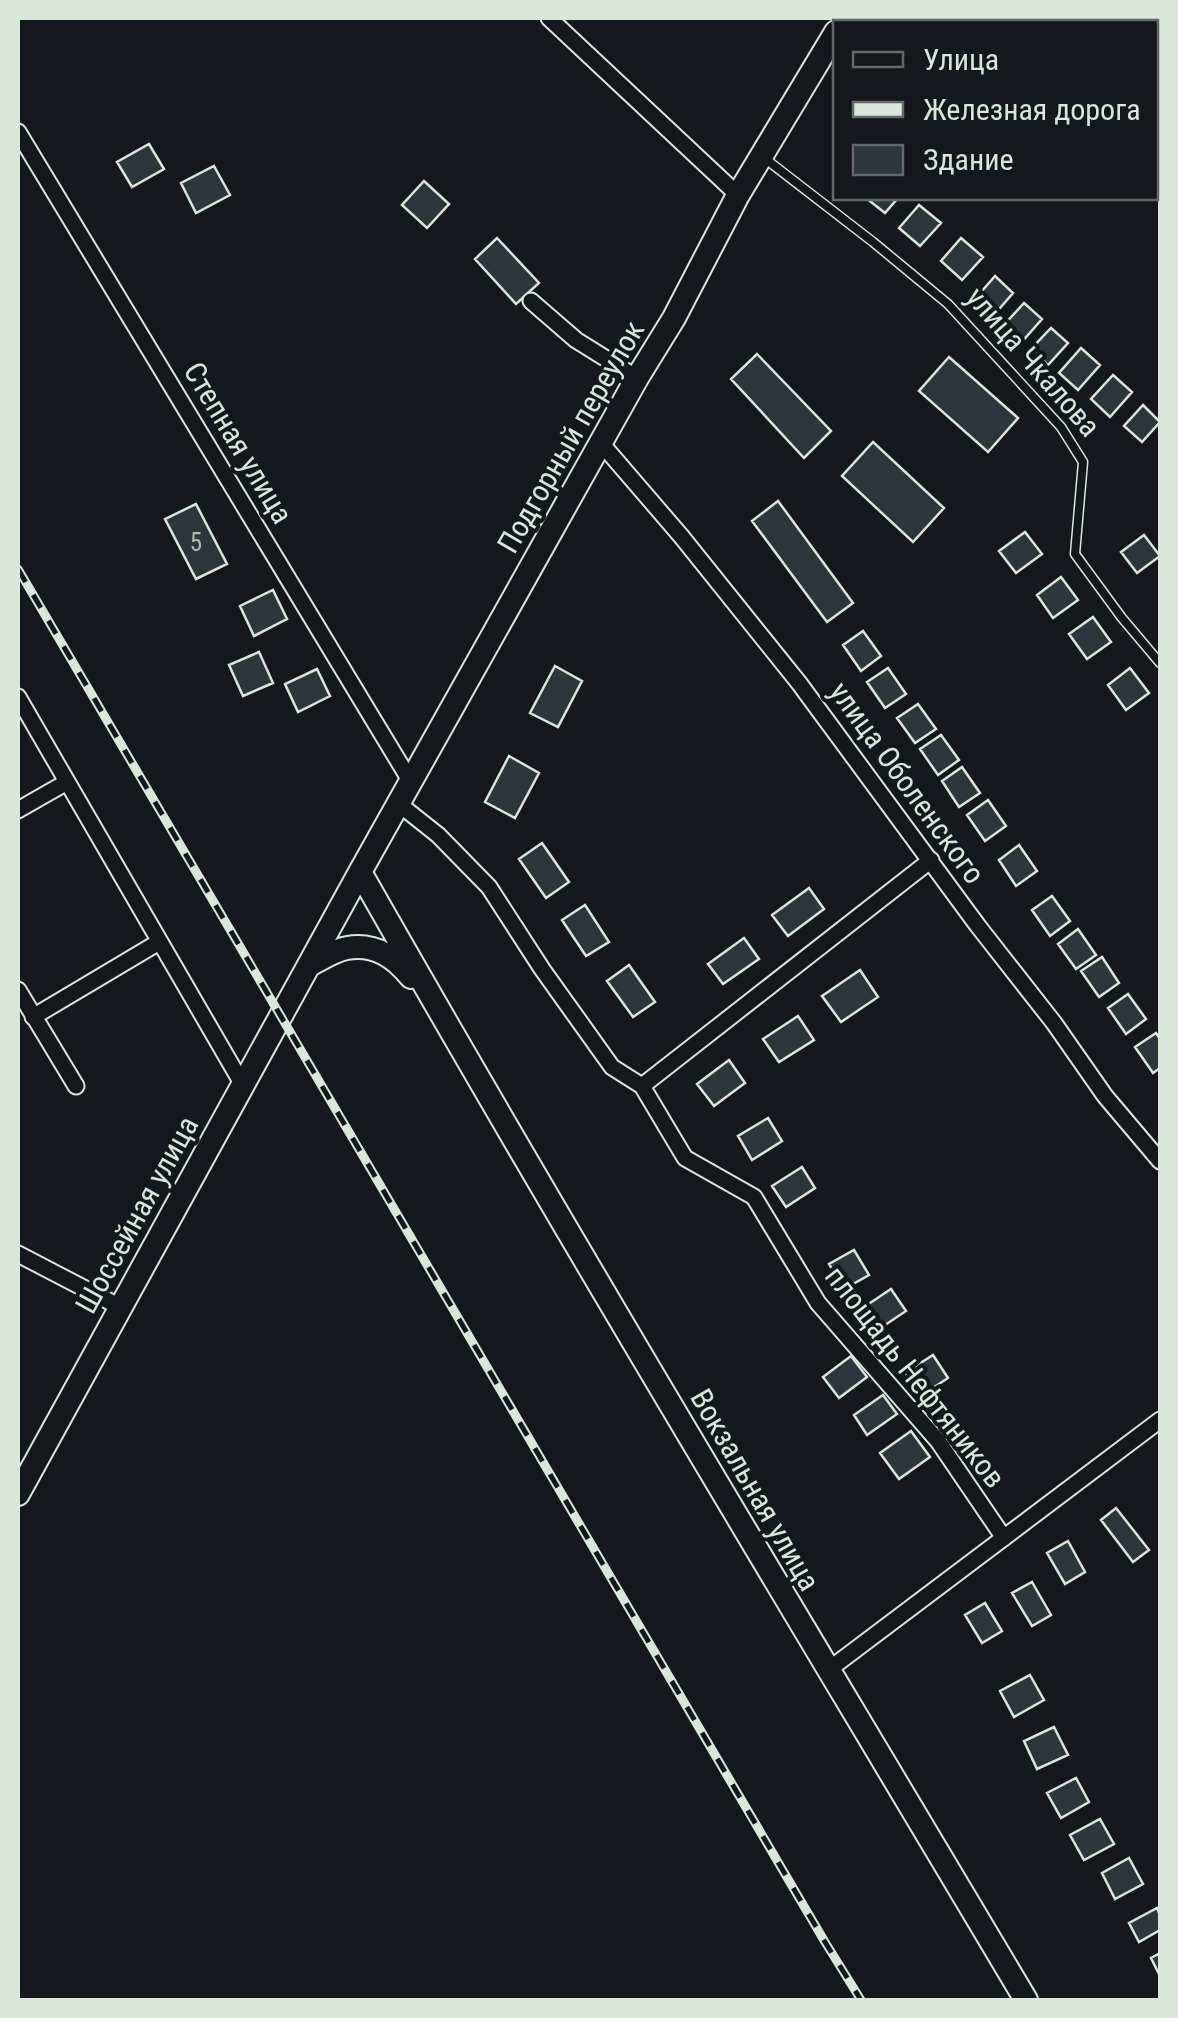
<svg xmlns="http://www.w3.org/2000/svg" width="1178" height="2018" viewBox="0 0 1178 2018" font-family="'Roboto Condensed',sans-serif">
  <rect width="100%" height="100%" fill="#14181c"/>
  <!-- building -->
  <path fill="#2c363c" stroke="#d8e6dc" stroke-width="2.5" d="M995,18h20l6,4h-31z
    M149,144l15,25 -32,18 -15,-25z
    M1156,161l4,6v22l-4,4z
    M214,166l16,29 -34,18 -15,-30z
    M424,181l25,23 -22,24 -25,-23z
    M866,198h32l-13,15z
    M919,205l22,18 -21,23 -21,-18z
    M497,238l42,45 -23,21 -41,-45z
    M961,238l22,19 -21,23 -21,-19z
    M995,276l18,17 -19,22 -19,-16z
    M1024,303l18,16 -22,25 -18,-17z
    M1051,328l17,15 -20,22 -17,-16z
    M1081,348l19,17 -22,25 -19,-17z
    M757,354l74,77 -27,27 -73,-79z
    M949,357l69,61 -30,34 -69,-61z
    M1113,375l19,17 -22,25 -19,-18z
    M1143,405l17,17 -18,20 -18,-16z
    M873,442l71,66 -31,34 -71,-66z
    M778,501l75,102 -26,19 -75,-101z
    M196,504l31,60 -31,15 -31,-60z
    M1025,532l17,22 -26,19 -17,-22z
    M1144,535l16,21 -23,17 -16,-21z
    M1061,577l17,23 -25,18 -16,-23z
    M273,590l14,29 -33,17 -14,-30z
    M1093,617l18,25 -24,17 -18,-25z
    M863,631l18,25 -20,15 -18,-26z
    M259,652l14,31 -30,13 -14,-31z
    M555,666l27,15 -24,46 -28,-14z
    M888,668l18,26 -21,14 -18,-26z
    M1130,668l19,25 -23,17 -18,-25z
    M317,669l13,27 -32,16 -13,-28z
    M918,704l18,25 -21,14 -18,-25z
    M941,735l18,25 -21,15 -18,-26z
    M509,756l30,17 -24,45 -30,-16z
    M962,767l18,26 -21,14 -17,-26z
    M988,800l18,26 -21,15 -18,-26z
    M542,843l27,39 -23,16 -27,-39z
    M1019,845l18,26 -21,15 -17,-26z
    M809,888l15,21 -36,27 -16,-21z
    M1052,896l18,25 -20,15 -18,-26z
    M585,905l24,37 -23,14 -24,-36z
    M1078,929l18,26 -20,14 -18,-25z
    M744,938l15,21 -36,25 -15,-20z
    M1102,957l17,26 -20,14 -18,-26z
    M629,965l26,37 -22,15 -26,-36z
    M860,970l18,27 -37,25 -19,-26z
    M1128,994l18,25 -20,15 -18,-26z
    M798,1016l16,24 -35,22 -16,-23z
    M1156,1033l4,6v29l-7,5 -18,-26z
    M729,1060l16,23 -31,23 -17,-22z
    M768,1118l14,23 -30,19 -14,-24z
    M802,1167l13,21 -29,19 -14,-21z
    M854,1250l15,25 -25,14 -15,-25z
    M891,1289l15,22 -27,18 -15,-22z
    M933,1355l15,23 -27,18 -16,-23z
    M851,1356l16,21 -28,21 -16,-21z
    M883,1395l14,19 -30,21 -13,-20z
    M911,1431l19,26 -31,22 -19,-26z
    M1116,1508l33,42 -16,12 -32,-42z
    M1068,1541l17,31 -20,12 -18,-31z
    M1032,1582l19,33 -19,11 -20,-33z
    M985,1603l17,28 -20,12 -17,-28z
    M1030,1675l14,25 -30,17 -14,-26z
    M1054,1727l14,28 -31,14 -13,-28z
    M1076,1778l13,24 -28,16 -14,-25z
    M1100,1819l14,25 -30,16 -14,-25z
    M1129,1858l14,26 -28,15 -13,-26z
    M1157,1908l3,7v15l-21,12 -10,-19z
    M1160,1953v23l-9,-18z"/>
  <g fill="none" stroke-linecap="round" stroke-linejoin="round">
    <defs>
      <path id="service" d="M763,157l110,85 75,62 113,123 22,35 -8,92 47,64 38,45"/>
      <path id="minor" d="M549,18l189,177
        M1090,18l5,4
        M1156,83l4,5
        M18,132l393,650
        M531,301l45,39 61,38
        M601,443l80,93 118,147 179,243 76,97 51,73 55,65
        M18,697l225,388
        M399,804l39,31 51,52 53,82 70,98 30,19 43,72 69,39 64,106 120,138 66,97
        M18,810l49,-28
        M18,990l58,96
        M33,1017l126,-75
        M642,1086l289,-226
        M18,1254l102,53
        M827,1671l333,-251"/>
      <path id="secondary" d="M360,872c216,380 443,753 666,1128
        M309,965c12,-6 26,-15 38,-17 28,-5 48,9 64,29
        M18,1494l342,-622 277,-494 37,-60 64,-123 98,-163"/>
    </defs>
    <!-- service casing -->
    <use href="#service" stroke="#d8e6dc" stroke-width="11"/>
    <!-- minor casing -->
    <use href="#minor" stroke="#d8e6dc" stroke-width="19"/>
    <!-- secondary casing -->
    <use href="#secondary" stroke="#d8e6dc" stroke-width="26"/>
    <!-- service -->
    <use href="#service" stroke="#14181c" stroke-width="8"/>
    <!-- minor -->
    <use href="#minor" stroke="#14181c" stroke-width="15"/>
    <!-- secondary -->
    <use href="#secondary" stroke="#14181c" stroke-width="22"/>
    <defs>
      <path id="rail" d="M18,569l807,1373 36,58"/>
    </defs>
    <!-- rail casing -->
    <use href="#rail" stroke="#d8e6dc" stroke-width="9"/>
    <!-- rail -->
    <use href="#rail" stroke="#14181c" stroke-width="5" stroke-dasharray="15" stroke-linecap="butt"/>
  </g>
  <g text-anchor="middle" stroke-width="8" stroke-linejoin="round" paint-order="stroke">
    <!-- number labels -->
    <g font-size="25" fill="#adbab4">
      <text x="196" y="551">5</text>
    </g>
    <!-- street labels -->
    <g font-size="30" fill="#d8e6dc" stroke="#14181c">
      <text transform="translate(1033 362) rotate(49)" y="10">улица Чкалова</text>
      <text transform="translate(571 437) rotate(-60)" y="10">Подгорный переулок</text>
      <text transform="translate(238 443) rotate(59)" y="10">Степная улица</text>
      <text transform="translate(907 783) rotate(54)" y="10">улица Оболенского</text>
      <text transform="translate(137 1215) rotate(-61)" y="10">Шоссейная улица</text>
      <text transform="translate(915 1377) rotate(52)" y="10">площадь Нефтяников</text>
      <text transform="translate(755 1490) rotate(60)" y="10">Вокзальная улица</text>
    </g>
  </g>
  <!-- border -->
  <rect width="1178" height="2018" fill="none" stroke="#d8e6dc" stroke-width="40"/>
  <!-- legend -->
  <rect x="833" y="20" width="325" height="180" fill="#14181c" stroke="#626a69" stroke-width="2.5"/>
  <rect x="853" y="52" width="50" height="15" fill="#14181c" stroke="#626a69" stroke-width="2.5"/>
  <text x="923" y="70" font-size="30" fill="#d8e6dc">Улица</text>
  <rect x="853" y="102" width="50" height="15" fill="#d8e6dc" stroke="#626a69" stroke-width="2.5"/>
  <text x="923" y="120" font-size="30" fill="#d8e6dc">Железная дорога</text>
  <rect x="853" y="145" width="50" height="30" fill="#2c363c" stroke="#626a69" stroke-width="2.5"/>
  <text x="923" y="170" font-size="30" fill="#d8e6dc">Здание</text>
</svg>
